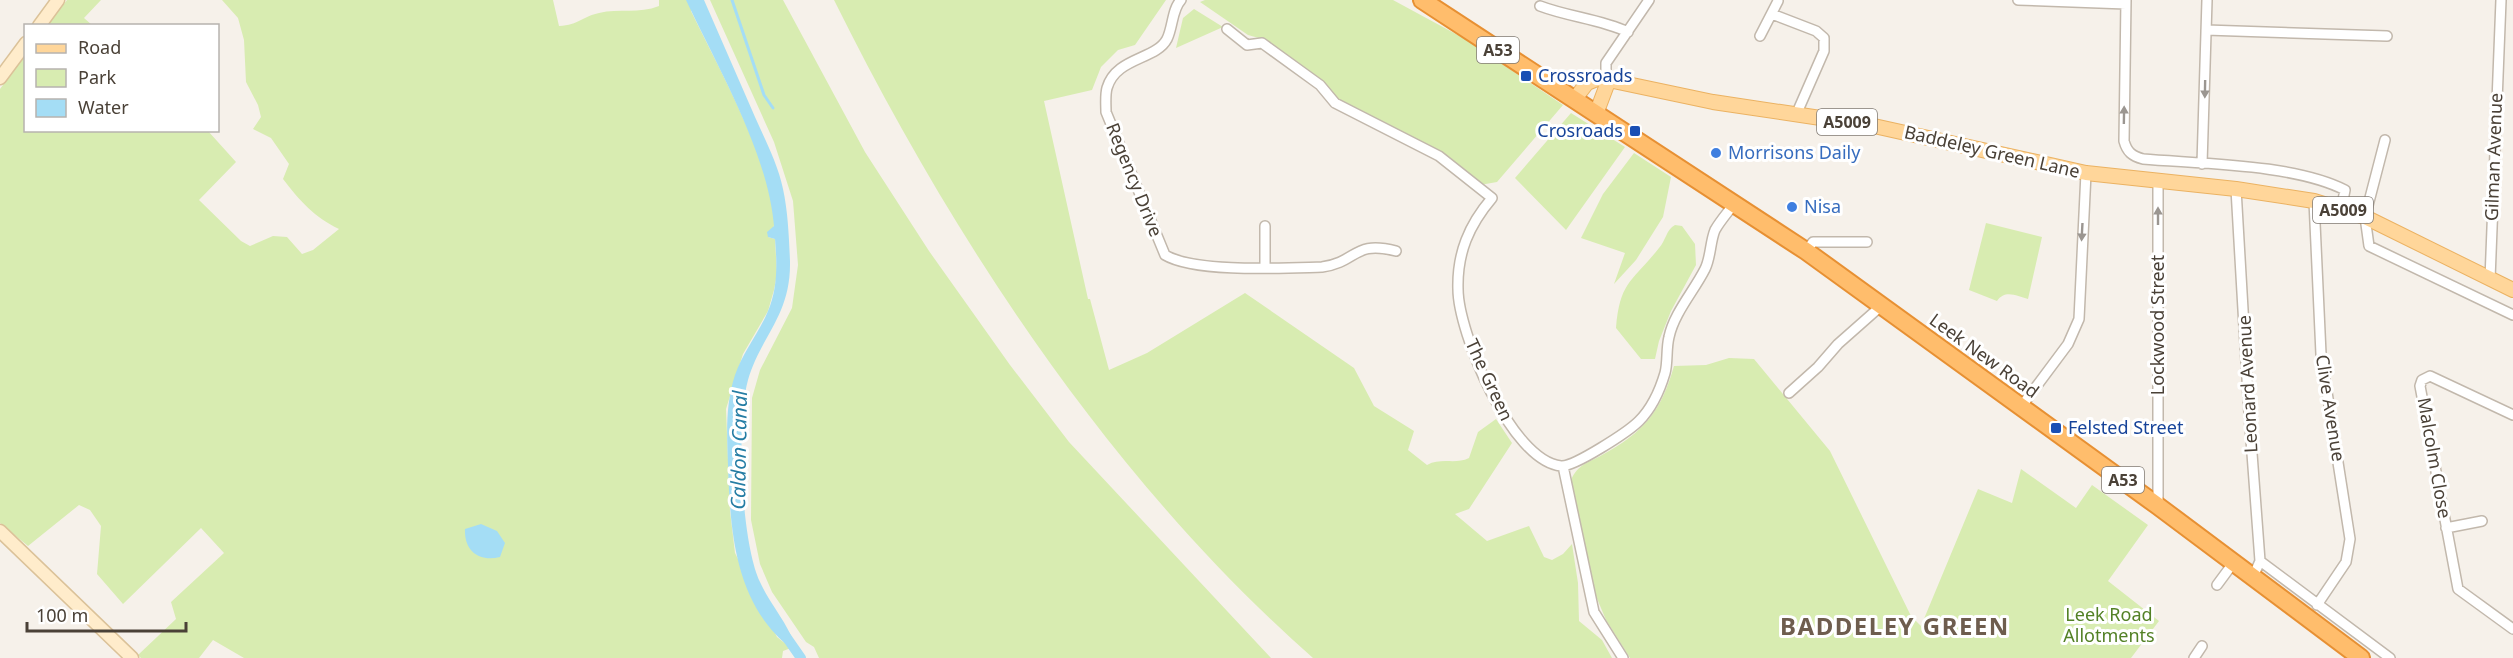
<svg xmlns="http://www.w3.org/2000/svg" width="2513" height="658" viewBox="0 0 2513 658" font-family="'Noto Sans',sans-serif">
  <rect width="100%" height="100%" fill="#f6f1ea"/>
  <!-- green -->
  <path fill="#d8ecb1" d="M67,0h34l-17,18 8,7h-44z
    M222,0h331l6,26c20,-1 24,-10 40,-13 20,-5 40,1 60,-7v-6h35l-3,11c23,48 88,165 83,214 0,4 -3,8 -6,12l7,2 2,35 -3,16 -6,21 -25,43 -17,55 4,102 5,42 42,84 14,11 -8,3 -1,7h-538l-31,-18 -14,18h-58l-3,-3 38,-36 -5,-17 53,-49 -23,-25 -78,76 -26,-30 4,-48 -11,-16 -11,-5 -51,41 -28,-23v-434l25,-34 1,75 182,1 28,31 -37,38 42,41 9,5 23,-10 14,1 15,17 11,-4 26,-21c-25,-12 -39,-28 -56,-50l6,-15 -18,-26 -18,-9 8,-12 -3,-12 -12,-23 -2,-42 -6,-22z
    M710,0h73l82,152 64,99 81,114 59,77 202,216h-452l-5,-11 -8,-5 -34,-50 -12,-28 -9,-44 1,-122 8,-28 32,-62 6,-43 -5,-64 -19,-59z
    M834,0h332l-31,45 -17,5 -17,17 -9,23 -48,11 44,198h2l19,71 38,-17 98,-60 109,75 20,38 40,25 -6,19 19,15c15,-8 28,0 42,-7l9,-26 18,-13 16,24 -43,66 -14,5 32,27 42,-15 15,31 8,3 11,-6 9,-10 6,39 1,38 23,19 10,18h-299c-202,-178 -360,-418 -479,-658z
    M1205,0h188l72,39 98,66 -66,77 -17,3 -143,-84 -17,-20 -54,-41 -18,-5 -48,-33z
    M1194,9l29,18 -47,21 7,-30z
    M1571,113l54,34 -59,83 -51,-52z
    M1634,153l37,24 -8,40 -27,43 -22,24 11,-31 -44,-15 22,-44z
    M1986,223l56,14 -14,62c-11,-3 -23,-10 -31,2l-28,-11z
    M1675,225l7,1 13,18 1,21 -25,46 -12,30 -4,18h-14l-25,-31c4,-47 16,-46 43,-80 7,-8 7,-18 16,-23z
    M1729,358l25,1 76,92 81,165 10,10 57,-137 34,14 9,-34 55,39 16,-23 56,40 -40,56 51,40 -28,37h-501l-24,-38 -13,-31 -22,-109c7,-16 17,-17 31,-25 42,-23 59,-43 72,-89l32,-1z"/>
  <!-- water -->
  <path fill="#a4ddf5" d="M686,0h18c17,39 34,78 51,117 10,23 23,47 28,72 5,23 6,49 7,72 1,55 -29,74 -42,119 -12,42 -7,162 12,202 10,22 27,40 35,63l-4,3c-56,-43 -61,-117 -63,-183 -1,-31 -3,-59 7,-90 8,-23 24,-42 33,-64 10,-23 9,-48 7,-72l-7,-2 -1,-5 7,-6c-6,-73 -56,-158 -88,-226z
    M481,524l16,7 8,12 -5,14c-20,5 -36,-5 -35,-28z"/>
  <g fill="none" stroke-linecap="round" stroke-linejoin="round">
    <!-- stream -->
    <path stroke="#a4ddf5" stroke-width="3" d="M732,0l32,95 9,13"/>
    <!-- canal -->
    <path stroke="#a4ddf5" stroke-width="10" d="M785,635l16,23"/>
    <defs>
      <path id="street" d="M1181,0c-9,9 -8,27 -14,39 -11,21 -51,18 -60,49 -2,7 -1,17 -1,24l59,143c30,18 119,13 157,12 36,-5 31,-27 74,-16
        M2018,0l108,4
        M2126,0l-2,141c3,11 8,15 19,18 59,5 151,5 202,31l-4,20
        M1540,6c29,11 60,13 88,26
        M1772,14l44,17 8,7v13l-28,64
        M1227,29l20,16 15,-2 58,42 15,18 104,53 53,42c-23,27 -35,55 -34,91 0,43 53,172 103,177 13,1 67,-34 78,-45 12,-12 21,-31 26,-48 3,-11 1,-24 4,-36 5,-24 25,-46 36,-68 6,-12 5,-27 10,-39 5,-9 13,-18 19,-26
        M2206,30l181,6
        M1760,36l18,-35
        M1612,80l-6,-8v-9l43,-63
        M2385,140l-20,77 4,29 144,69
        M2202,164l5,-164
        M2158,181v325
        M2236,189l13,224 11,148 -7,16
        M2314,201l7,153 29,185 -4,23 -29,43
        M1806,251l7,-9h54
        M1265,268v-42
        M2490,279l11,-279
        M1789,393l29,-26 20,-23 43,-38
        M2021,407l47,-63 11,-25 7,-146
        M2513,415l-83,-39 -8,4 -2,6 38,203 55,40
        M1563,466l31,146 29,46
        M2446,528l36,-7
        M2260,561l130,97
        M2217,585l17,-23
        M2194,658l8,-12"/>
      <path id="secondary" d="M39,26l19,-26
        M0,78l26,-35
        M0,531l132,127"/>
      <path id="primary" d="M1574,100l13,-17 12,-5 114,24 161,24 212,47 150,16 78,12 51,16 148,73
        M1596,114l12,-32"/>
      <path id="highway" d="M1422,0l384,251 352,255 203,152"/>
    </defs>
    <!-- street casing -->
    <use href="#street" stroke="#c2b8ac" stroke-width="12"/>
    <!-- secondary casing -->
    <use href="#secondary" stroke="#dbc299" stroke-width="15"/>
    <!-- primary casing -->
    <use href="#primary" stroke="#ebb262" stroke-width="16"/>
    <!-- highway casing -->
    <use href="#highway" stroke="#e79033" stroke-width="20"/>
    <!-- street -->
    <use href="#street" stroke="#fff" stroke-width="9"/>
    <!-- secondary -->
    <use href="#secondary" stroke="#ffeccb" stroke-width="12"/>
    <!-- primary -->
    <use href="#primary" stroke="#ffd69a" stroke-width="14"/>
    <!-- highway -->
    <use href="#highway" stroke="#ffbd6c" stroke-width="16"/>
  </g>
  <!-- one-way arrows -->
  <defs><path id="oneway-solid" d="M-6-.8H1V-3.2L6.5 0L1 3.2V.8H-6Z" transform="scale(1.5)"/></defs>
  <g fill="#9b9691">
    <use href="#oneway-solid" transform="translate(2205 89) rotate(91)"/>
    <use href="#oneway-solid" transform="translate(2124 115) rotate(-89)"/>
    <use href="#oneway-solid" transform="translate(2158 216) rotate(-90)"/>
    <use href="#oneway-solid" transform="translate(2082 232) rotate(93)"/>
  </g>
  <!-- markers -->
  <g fill="#1a4fb4" stroke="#fff" stroke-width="2">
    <rect x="1520" y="70" width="12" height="12" rx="3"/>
    <rect x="1629" y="125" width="12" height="12" rx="3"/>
    <rect x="2050" y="422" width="12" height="12" rx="3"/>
  </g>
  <g fill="#3f7fe0" stroke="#fff" stroke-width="2">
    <circle cx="1716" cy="153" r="6"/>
    <circle cx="1792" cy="207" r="6"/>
  </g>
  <g text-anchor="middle" stroke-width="6" stroke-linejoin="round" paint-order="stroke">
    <!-- shield labels -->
    <g fill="#fff" stroke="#807a73" stroke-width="1.5">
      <rect x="1477" y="37" width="42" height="26" rx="4.5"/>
      <rect x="1817" y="109" width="60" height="26" rx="4.5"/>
      <rect x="2313" y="197" width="60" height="26" rx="4.5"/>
      <rect x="2102" y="467" width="42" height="26" rx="4.5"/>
    </g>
    <g font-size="16" font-weight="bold" fill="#4a4137">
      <text x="1498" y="56">A53</text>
      <text x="1847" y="128">A5009</text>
      <text x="2343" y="216">A5009</text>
      <text x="2123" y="486">A53</text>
    </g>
    <!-- transit labels -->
    <g font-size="18" fill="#164399" stroke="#fff" text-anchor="start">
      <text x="1538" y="82">Crossroads</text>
      <text x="1623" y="137" text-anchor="end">Crosroads</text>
      <text x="2068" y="434">Felsted Street</text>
    </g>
    <!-- street labels -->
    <g font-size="18" fill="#4a4137" stroke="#fff">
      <text transform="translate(1992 152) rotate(13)" y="6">Baddeley Green Lane</text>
      <text transform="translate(2494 157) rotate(-88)" y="6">Gilman Avenue</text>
      <text transform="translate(1134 180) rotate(68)" y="6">Regency Drive</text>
      <text transform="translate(2158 325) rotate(-90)" y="6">Lockwood Street</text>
      <text transform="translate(1984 356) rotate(36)" y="6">Leek New Road</text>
      <text transform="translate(1489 380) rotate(65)" y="6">The Green</text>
      <text transform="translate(2248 384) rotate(-93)" y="6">Leonard Avenue</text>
      <text transform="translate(2330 408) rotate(81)" y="6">Clive Avenue</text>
      <text transform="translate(2434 458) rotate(80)" y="6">Malcolm Close</text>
    </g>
    <!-- shop labels -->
    <g font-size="18" fill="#366cbe" stroke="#fff" text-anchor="start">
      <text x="1728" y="159">Morrisons Daily</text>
      <text x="1804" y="213">Nisa</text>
    </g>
    <!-- park labels -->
    <g font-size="18" fill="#538126" stroke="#fff">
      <text x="2109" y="621">Leek Road<tspan x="2109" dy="21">Allotments</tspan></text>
    </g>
    <!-- water labels -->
    <g font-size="20" font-style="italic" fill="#257da4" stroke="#fff">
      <text transform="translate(739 450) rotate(-89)" y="7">Caldon Canal</text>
    </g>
    <!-- district labels -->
    <g font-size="24" font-weight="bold" letter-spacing="1.5" fill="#6e5d4e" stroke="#fff">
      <text x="1895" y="635">BADDELEY GREEN</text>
    </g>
  </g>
  <!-- legend -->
  <rect x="24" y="24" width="195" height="108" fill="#ffffff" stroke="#b7b3af" stroke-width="1.5"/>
  <rect x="36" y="44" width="30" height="9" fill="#ffd69a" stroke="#b7b3af" stroke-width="1.5"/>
  <text x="78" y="54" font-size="18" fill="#4a4137">Road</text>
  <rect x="36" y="69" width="30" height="18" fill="#d8ecb1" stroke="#b7b3af" stroke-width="1.5"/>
  <text x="78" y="84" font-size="18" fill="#4a4137">Park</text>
  <rect x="36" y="99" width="30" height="18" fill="#a4ddf5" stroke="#b7b3af" stroke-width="1.5"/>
  <text x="78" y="114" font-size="18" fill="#4a4137">Water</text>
  <!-- scale -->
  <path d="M27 622v9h159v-9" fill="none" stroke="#4a4137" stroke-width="3"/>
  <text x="36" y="622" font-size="18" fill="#4a4137" stroke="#ffffff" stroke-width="4.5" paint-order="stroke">100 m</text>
</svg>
